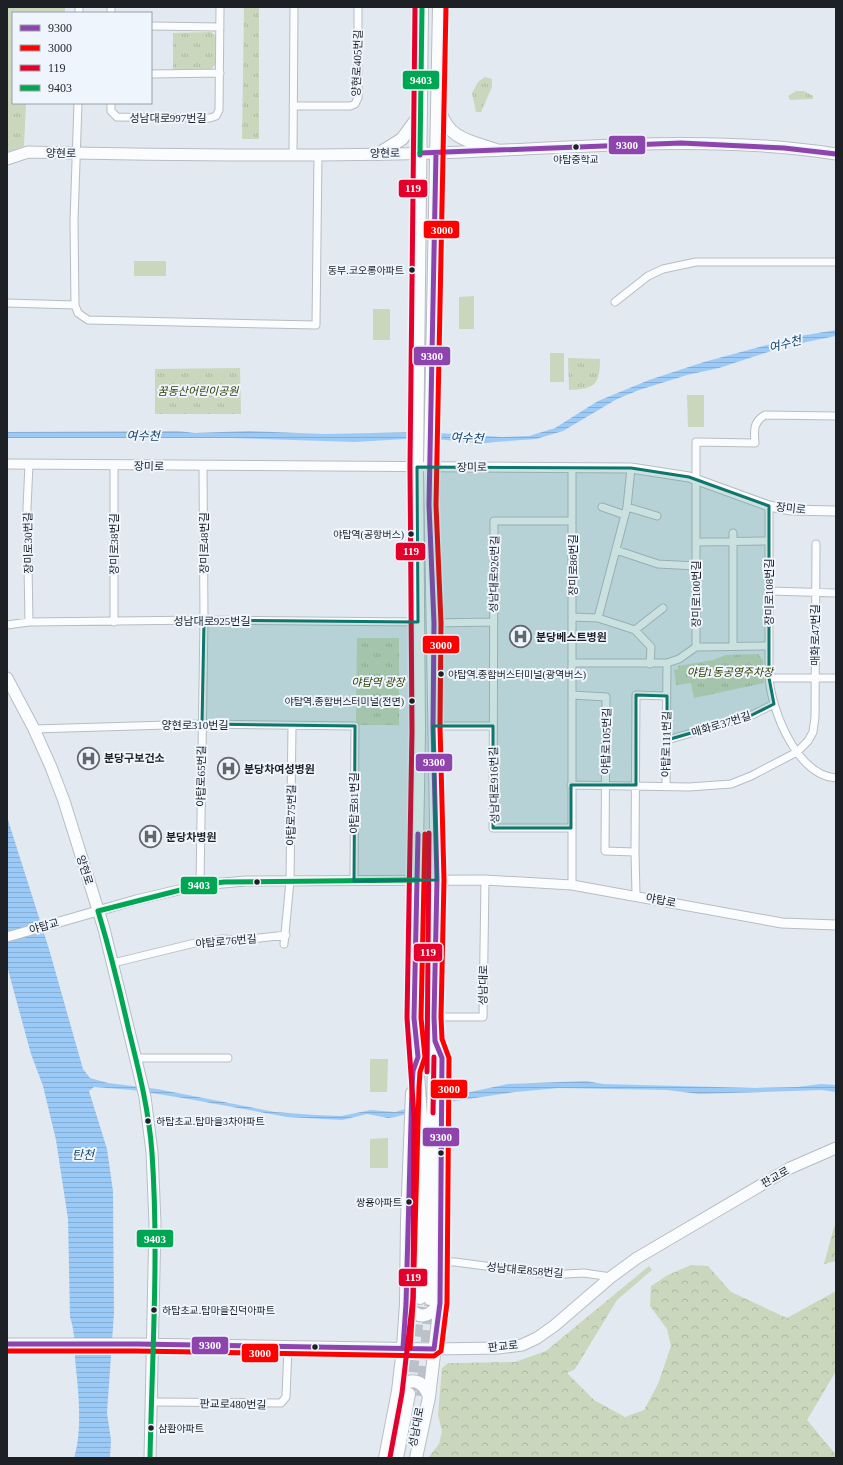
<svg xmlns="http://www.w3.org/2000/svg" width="843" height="1465" viewBox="0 0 843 1465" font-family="'Times New Roman','Noto Sans KR',serif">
  <defs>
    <pattern id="grass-tufts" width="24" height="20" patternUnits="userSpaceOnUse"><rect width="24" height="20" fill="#cad7bc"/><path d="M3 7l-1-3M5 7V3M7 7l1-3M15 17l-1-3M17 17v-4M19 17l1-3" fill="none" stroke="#adb8a1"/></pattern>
    <pattern id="forest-crowns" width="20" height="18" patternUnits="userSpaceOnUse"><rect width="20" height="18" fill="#cad7bc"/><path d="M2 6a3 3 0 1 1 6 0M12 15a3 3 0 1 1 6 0" fill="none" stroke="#adb8a1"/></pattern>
    <pattern id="water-rules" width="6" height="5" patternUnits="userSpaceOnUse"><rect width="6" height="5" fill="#9ccaf6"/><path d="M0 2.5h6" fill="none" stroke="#86add3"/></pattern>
  </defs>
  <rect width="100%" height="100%" fill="#e2e9f0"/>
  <!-- grass -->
  <path fill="url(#grass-tufts)" d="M7,7h58v6h-52v90h13l-2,43 -17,7z
    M244,7h15v132h-17z
    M211,32l5,4 -1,29 -4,4h-38v-36z
    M485,77l7,2v8l-11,25h-5l-4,-19 6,-11z
    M796,91h8l9,5v3l-23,1 -2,-4z
    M568,358l32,1c0,26 -5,30 -31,31z
    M240,368l1,46h-86v-45z
    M357,638h42v87h-43z
    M758,654l5,6 1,23 -70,15 -3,-15 -15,2 -2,-15 4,-1v-3l35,-6 13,-5z"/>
  <!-- forest -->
  <path fill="url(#forest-crowns)" d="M836,1224v37l-12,3 10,-37z
    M691,1265l17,1 23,26 56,26 49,-27v80l-29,49 29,35v3h-408l11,-14 3,-13 -4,-16 4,-47 6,-5h8l59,-1 31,-11 103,-85 3,4 -35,30 -42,69 -8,4 27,27 31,17 19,-7 14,-26 13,-38 -4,-17 -17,-23 1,-20 17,-11z"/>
  <!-- pitch -->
  <path fill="#cad7bc" d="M134,261h32v15h-32z
    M474,296v33h-15v-32z
    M373,309h17v31h-17z
    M550,353h14v29h-14z
    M687,395h17v32h-16z
    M370,1059h18l-1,33h-17z
    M388,1138v30h-18v-29z"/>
  <!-- water -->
  <path fill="url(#water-rules)" d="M836,330v6l-50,10 -67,22 -32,7 -48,15 -22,9 -54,32 -27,8 -55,4 -59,-5 -67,4 -123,-4h-225v-6l171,-1 17,2 54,-2 75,3 97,-2 82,5 26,-1 26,-8 43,-27 51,-21 55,-18 96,-26z
    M7,817l42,132 34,120 7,9 18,5 49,6 118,23 41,3 25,1 30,-6 24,2 61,-17 52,-11 78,-3 17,3 152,4 42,-1 24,-3 15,1v7l-14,-2 -123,4 -32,-4 -108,-2 -44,4 -60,9 -60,16 -7,1 -21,-4 -25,6 -55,-3 -104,-19 -51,-8 -38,-3 -5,4 18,58 6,42 1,122 -7,100 4,27 -1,18h-36c8,-25 5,-62 2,-89 -2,-17 0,-35 -6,-52l-2,-98 -12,-79 -13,-54 -12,-32 -24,-88z"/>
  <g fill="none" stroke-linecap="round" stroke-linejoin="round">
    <!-- primary-tunnel -->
    <path stroke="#bbc1c8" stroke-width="12" stroke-dasharray="12 6" stroke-linecap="butt" d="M410,1390l10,-92
      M422,1396l8,-91"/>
    <defs>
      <path id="minor" d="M111,7v6
        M79,13v-6
        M151,26l69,1
        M151,74l69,-1
        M111,103v8l6,6 93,1 6,-2 3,-6 1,-103
        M293,106h57l5,-2 3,-6v-91
        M293,154l1,-147
        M615,302l33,-26 15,-7 33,-7h140
        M7,303l68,2 3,8 10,7 228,5 2,-171
        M75,305l-1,-84 4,-118
        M29,464l-2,44 2,114
        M572,467v418
        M769,506v172c3,34 28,97 67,100
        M602,507l23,8
        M627,507l30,9
        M733,533v113
        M696,542l73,-1
        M616,550l42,14 38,2
        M770,591l66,2
        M573,617l25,1 29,-111 4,-39
        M598,618l37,12 28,-22
        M114,622v-157
        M434,623l59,-1
        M7,625l22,-3 175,-2 214,2
        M635,630l16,17 -1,17
        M696,647v-205l59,1c-1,-13 -2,-21 10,-28l71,1
        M572,663h95l12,-4 17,-12 73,-1
        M769,678h67
        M572,695l34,2 -1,154 30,1 1,43
        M433,726h60
        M34,729l168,-5 153,2 -1,155
        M667,740l83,-24 24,-12
        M571,785l118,2 42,-3 20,-8 46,-24 11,-11 5,-9 2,-15 1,-173
        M666,786l1,-123
        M571,828h-78l1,-307h78
        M635,852l1,-157 31,1
        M200,885l4,-265 -1,-154
        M284,944l6,-63 2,-155
        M113,963l90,-22 20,-2 19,1 44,-5
        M434,1017h49l2,-137
        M136,1058h92
        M439,1262h16l84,11 27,1 18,-1 27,4
        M152,1402l129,1 5,-6 2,-50"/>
      <path id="tertiary" d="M7,464l624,4 58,9 80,29 22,4 45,1
        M7,937l129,-37 64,-15 46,-4 239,-1 87,5 210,38 54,2"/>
      <path id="secondary" d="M7,159l21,-7c135,3 271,5 406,1 134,-4 269,-20 402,1
        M7,678l27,51 17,38 13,34 40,128 41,168 7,55 3,71 -5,235
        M7,1344h129l298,5 65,-1 23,-3 15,-7 17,-12 57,-49 26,-19 153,-90 46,-20"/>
      <path id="primary" d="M440,111c9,29 31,30 56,39
        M378,154l24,-15 19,-26
        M420,1298l1,-182 -7,-98 5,-287 -2,-264 5,-460
        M430,1299l7,-419 -7,-412 9,-461
        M406,1304c12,16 22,15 34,-1
        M398,1391c11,-16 26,-11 31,6
        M385,1458l13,-67 5,-43 3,-44 1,-84 5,-127
        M397,1458l12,-64
        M416,1458l13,-61 11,-94v-112"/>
    </defs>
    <!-- minor casing -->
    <use href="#minor" stroke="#b8bdc3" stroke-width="9"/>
    <!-- tertiary casing -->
    <use href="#tertiary" stroke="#b8bdc3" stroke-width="11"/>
    <!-- secondary casing -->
    <use href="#secondary" stroke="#b8bdc3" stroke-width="13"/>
    <!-- primary casing -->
    <use href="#primary" stroke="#b8bdc3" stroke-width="14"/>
    <!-- minor -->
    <use href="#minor" stroke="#fbfcfd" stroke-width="7"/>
    <!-- tertiary -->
    <use href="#tertiary" stroke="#fbfcfd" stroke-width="9"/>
    <!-- secondary -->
    <use href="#secondary" stroke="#fbfcfd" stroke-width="11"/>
    <!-- primary -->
    <use href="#primary" stroke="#fbfcfd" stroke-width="12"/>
    <defs>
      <path id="bus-1" d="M420,155v-2l261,-10 103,5 52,6
        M7,1344h129l298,5 6,-46 2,-245 -7,-17 -1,-24 3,-137 -4,-154 1,-103 -5,-118 7,-352
        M403,1348l3,-44 6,-217 1,-16 5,-14 -4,-39 4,-184"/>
      <path id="bus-2" d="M410,1348l3,-44 6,-217 1,-15 5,-15 -4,-39 4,-184
        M7,1351h129l298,5 7,-5 6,-48 2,-245 -7,-19 -1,-22 3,-137 -4,-154 1,-103 -5,-118 10,-498"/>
      <path id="bus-3" d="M427,1072l2,-239
        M433,1113l1,-56
        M390,1457l12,-64 11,-95 1,-182 -7,-98 5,-287 -2,-264 5,-460"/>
      <path id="bus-4" d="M420,153l2,-146
        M150,1458c2,-101 9,-204 2,-305 -3,-42 -13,-82 -23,-122 -9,-40 -19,-80 -31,-120l102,-26 24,-3 194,-2"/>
    </defs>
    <!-- bus-1 casing -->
    <use href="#bus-1" stroke="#eef5fd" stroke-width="8"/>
    <!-- bus-2 casing -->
    <use href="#bus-2" stroke="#eef5fd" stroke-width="8"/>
    <!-- bus-3 casing -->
    <use href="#bus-3" stroke="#eef5fd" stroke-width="8"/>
    <!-- bus-4 casing -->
    <use href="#bus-4" stroke="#eef5fd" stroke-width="8"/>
    <!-- bus-1 -->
    <use href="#bus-1" stroke="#8e44ad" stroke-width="5"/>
    <!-- bus-2 -->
    <use href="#bus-2" stroke="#f00" stroke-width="5"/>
    <!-- bus-3 -->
    <use href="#bus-3" stroke="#e4002b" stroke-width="5"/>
    <!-- bus-4 -->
    <use href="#bus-4" stroke="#00a651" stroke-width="5"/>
  </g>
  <!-- marked area -->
  <path fill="#0f766e" fill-opacity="0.2" stroke="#0f766e" stroke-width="3" stroke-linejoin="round" d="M417,467l214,1 58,9 80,29v172l5,26 -24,12 -83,24v-44l-31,-1v90h-65v43h-78v-102h-60l4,154 -83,1 1,-155 -153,-2 2,-104 214,2z"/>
  <!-- icons -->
  <defs>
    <symbol id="hospital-ring" viewBox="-11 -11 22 22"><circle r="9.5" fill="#eef5fd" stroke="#62676d" stroke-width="1.5"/><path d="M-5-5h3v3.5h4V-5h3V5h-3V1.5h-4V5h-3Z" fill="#62676d"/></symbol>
  </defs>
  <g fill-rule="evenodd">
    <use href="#hospital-ring" x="508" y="624" width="25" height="25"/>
    <use href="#hospital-ring" x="76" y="746" width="25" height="25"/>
    <use href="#hospital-ring" x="216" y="756" width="25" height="25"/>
    <use href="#hospital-ring" x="138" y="824" width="25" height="25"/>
  </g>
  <!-- markers -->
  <g fill="#1d2126" stroke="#eef5fd" stroke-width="1.5">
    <circle cx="576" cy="147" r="3.5"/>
    <circle cx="412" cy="270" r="3.5"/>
    <circle cx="411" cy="534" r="3.5"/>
    <circle cx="441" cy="674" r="3.5"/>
    <circle cx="412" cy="701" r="3.5"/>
    <circle cx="257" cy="882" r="3.5"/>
    <circle cx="148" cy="1121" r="3.5"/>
    <circle cx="441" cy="1153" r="3.5"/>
    <circle cx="409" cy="1202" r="3.5"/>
    <circle cx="154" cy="1310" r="3.5"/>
    <circle cx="315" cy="1347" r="3.5"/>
    <circle cx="151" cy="1428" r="3.5"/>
  </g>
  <g text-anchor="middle" stroke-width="4" stroke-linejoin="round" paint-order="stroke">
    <!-- bus labels -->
    <g font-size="10" fill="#1d2126" stroke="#eef5fd" text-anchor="end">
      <text x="576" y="163" text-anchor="middle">야탑중학교</text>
      <text x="404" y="274">동부.코오롱아파트</text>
      <text x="404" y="538">야탑역(공항버스)</text>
      <text x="448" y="678" text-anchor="start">야탑역.종합버스터미널(광역버스)</text>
      <text x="404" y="705">야탑역.종합버스터미널(전면)</text>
      <text x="156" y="1125" text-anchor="start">하탑초교.탑마을3차아파트</text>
      <text x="402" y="1206">쌍용아파트</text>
      <text x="162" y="1314" text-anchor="start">하탑초교.탑마을진덕아파트</text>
      <text x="158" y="1432" text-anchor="start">삼환아파트</text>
    </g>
    <!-- street labels -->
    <g font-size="11" fill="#1d2126" stroke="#eef5fd">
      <text transform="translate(357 63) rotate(-88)" y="4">양현로405번길</text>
      <text x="168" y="122">성남대로997번길</text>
      <text transform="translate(61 153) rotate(1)" y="4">양현로</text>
      <text transform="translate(385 153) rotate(-1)" y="4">양현로</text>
      <text transform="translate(149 466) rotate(1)" y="4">장미로</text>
      <text transform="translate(472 467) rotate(-1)" y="4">장미로</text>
      <text transform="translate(791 508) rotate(6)" y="4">장미로</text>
      <text transform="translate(28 543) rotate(-91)" y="4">장미로30번길</text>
      <text transform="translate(204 543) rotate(-90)" y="4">장미로48번길</text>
      <text transform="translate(114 544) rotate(-90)" y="4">장미로38번길</text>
      <text transform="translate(573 565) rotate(-90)" y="4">장미로86번길</text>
      <text transform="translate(494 574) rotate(-89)" y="4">성남대로926번길</text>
      <text transform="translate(769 592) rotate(-90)" y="4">장미로108번길</text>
      <text transform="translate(696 594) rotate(-90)" y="4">장미로100번길</text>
      <text x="212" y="625">성남대로925번길</text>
      <text transform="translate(815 635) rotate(-90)" y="4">매화로47번길</text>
      <text transform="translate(721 724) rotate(-17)" y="4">매화로37번길</text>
      <text x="195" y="729">양현로310번길</text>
      <text transform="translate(606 741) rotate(-89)" y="4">야탑로105번길</text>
      <text transform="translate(666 744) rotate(-89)" y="4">야탑로111번길</text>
      <text transform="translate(201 776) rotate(-89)" y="4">야탑로65번길</text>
      <text transform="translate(494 785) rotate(-91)" y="4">성남대로916번길</text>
      <text transform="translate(354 803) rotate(-90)" y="4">야탑로81번길</text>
      <text transform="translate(291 815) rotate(-89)" y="4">야탑로75번길</text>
      <text transform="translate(85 870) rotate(72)" y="4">양현로</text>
      <text transform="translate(661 900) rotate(11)" y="4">야탑로</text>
      <text transform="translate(44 926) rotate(-16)" y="4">야탑교</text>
      <text transform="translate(226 941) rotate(-5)" y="4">야탑로76번길</text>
      <text transform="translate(483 985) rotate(-89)" y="4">성남대로</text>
      <text transform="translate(775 1177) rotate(-29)" y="4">판교로</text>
      <text transform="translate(525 1270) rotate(5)" y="4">성남대로858번길</text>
      <text transform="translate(503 1346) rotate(-6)" y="4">판교로</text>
      <text transform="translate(233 1404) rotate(1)" y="4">판교로480번길</text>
      <text transform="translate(416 1427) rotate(-79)" y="4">성남대로</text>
    </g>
    <!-- park labels -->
    <g font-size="11" font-style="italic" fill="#334002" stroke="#eef5fd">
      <text x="198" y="395">꿈동산어린이공원</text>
      <text x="730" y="676">야탑1동공영주차장</text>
      <text x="378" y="686">야탑역 광장</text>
    </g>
    <!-- poi labels -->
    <g font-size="11" font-weight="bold" fill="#1d2126" stroke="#eef5fd" text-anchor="start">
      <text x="536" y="641">분당베스트병원</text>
      <text x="104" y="762">분당구보건소</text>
      <text x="244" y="773">분당차여성병원</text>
      <text x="166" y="841">분당차병원</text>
    </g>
    <!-- water labels -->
    <g font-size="12" font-style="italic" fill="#154168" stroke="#eef5fd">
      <text transform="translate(785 344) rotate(-14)" y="4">여수천</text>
      <text transform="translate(143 436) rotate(1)" y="4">여수천</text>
      <text transform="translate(467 438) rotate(3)" y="4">여수천</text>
      <text x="83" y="1159">탄천</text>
    </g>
  </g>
  <g stroke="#eef5fd" stroke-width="1.5">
    <rect x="402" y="70" width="38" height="20" rx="4" fill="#00a651"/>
    <rect x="608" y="135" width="38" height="20" rx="4" fill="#8e44ad"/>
    <rect x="398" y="179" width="30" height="19" rx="4" fill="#e4002b"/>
    <rect x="423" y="220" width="37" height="19" rx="4" fill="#f00"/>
    <rect x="413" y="346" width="38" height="20" rx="4" fill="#8e44ad"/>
    <rect x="395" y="542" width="31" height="19" rx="4" fill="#e4002b"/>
    <rect x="422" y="635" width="38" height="19" rx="4" fill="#f00"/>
    <rect x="415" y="753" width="38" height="19" rx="4" fill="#8e44ad"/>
    <rect x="180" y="876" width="38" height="19" rx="4" fill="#00a651"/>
    <rect x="413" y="943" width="30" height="19" rx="4" fill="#e4002b"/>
    <rect x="430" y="1079" width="38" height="20" rx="4" fill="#f00"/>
    <rect x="422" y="1127" width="38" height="20" rx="4" fill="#8e44ad"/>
    <rect x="136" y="1229" width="38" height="19" rx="4" fill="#00a651"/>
    <rect x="398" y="1268" width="30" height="19" rx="4" fill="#e4002b"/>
    <rect x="191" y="1336" width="38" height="19" rx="4" fill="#8e44ad"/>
    <rect x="241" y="1343" width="38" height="20" rx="4" fill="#f00"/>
  </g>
  <g font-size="11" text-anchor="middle" font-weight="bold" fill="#fff">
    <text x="421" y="84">9403</text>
    <text x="627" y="149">9300</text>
    <text x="413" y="192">119</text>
    <text x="442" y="234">3000</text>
    <text x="432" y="360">9300</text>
    <text x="411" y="555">119</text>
    <text x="441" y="649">3000</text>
    <text x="434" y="766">9300</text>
    <text x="199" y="889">9403</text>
    <text x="428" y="956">119</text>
    <text x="449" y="1093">3000</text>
    <text x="441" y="1141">9300</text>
    <text x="155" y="1243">9403</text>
    <text x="413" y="1281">119</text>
    <text x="210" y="1349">9300</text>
    <text x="260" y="1357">3000</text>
  </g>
  <!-- border -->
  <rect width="843" height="1465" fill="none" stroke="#1d2126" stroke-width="16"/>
  <!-- legend -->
  <rect x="12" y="12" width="140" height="92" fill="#eef5fd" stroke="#9aa0a7"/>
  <rect x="20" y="25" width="20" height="6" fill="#8e44ad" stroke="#9aa0a7"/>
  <text x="48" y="32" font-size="12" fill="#1d2126">9300</text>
  <rect x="20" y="45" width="20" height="6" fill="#ff0000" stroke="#9aa0a7"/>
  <text x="48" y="52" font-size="12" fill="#1d2126">3000</text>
  <rect x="20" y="65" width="20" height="6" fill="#e4002b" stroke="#9aa0a7"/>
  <text x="48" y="72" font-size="12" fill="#1d2126">119</text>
  <rect x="20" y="85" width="20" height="6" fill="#00a651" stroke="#9aa0a7"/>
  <text x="48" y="92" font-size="12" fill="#1d2126">9403</text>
</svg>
